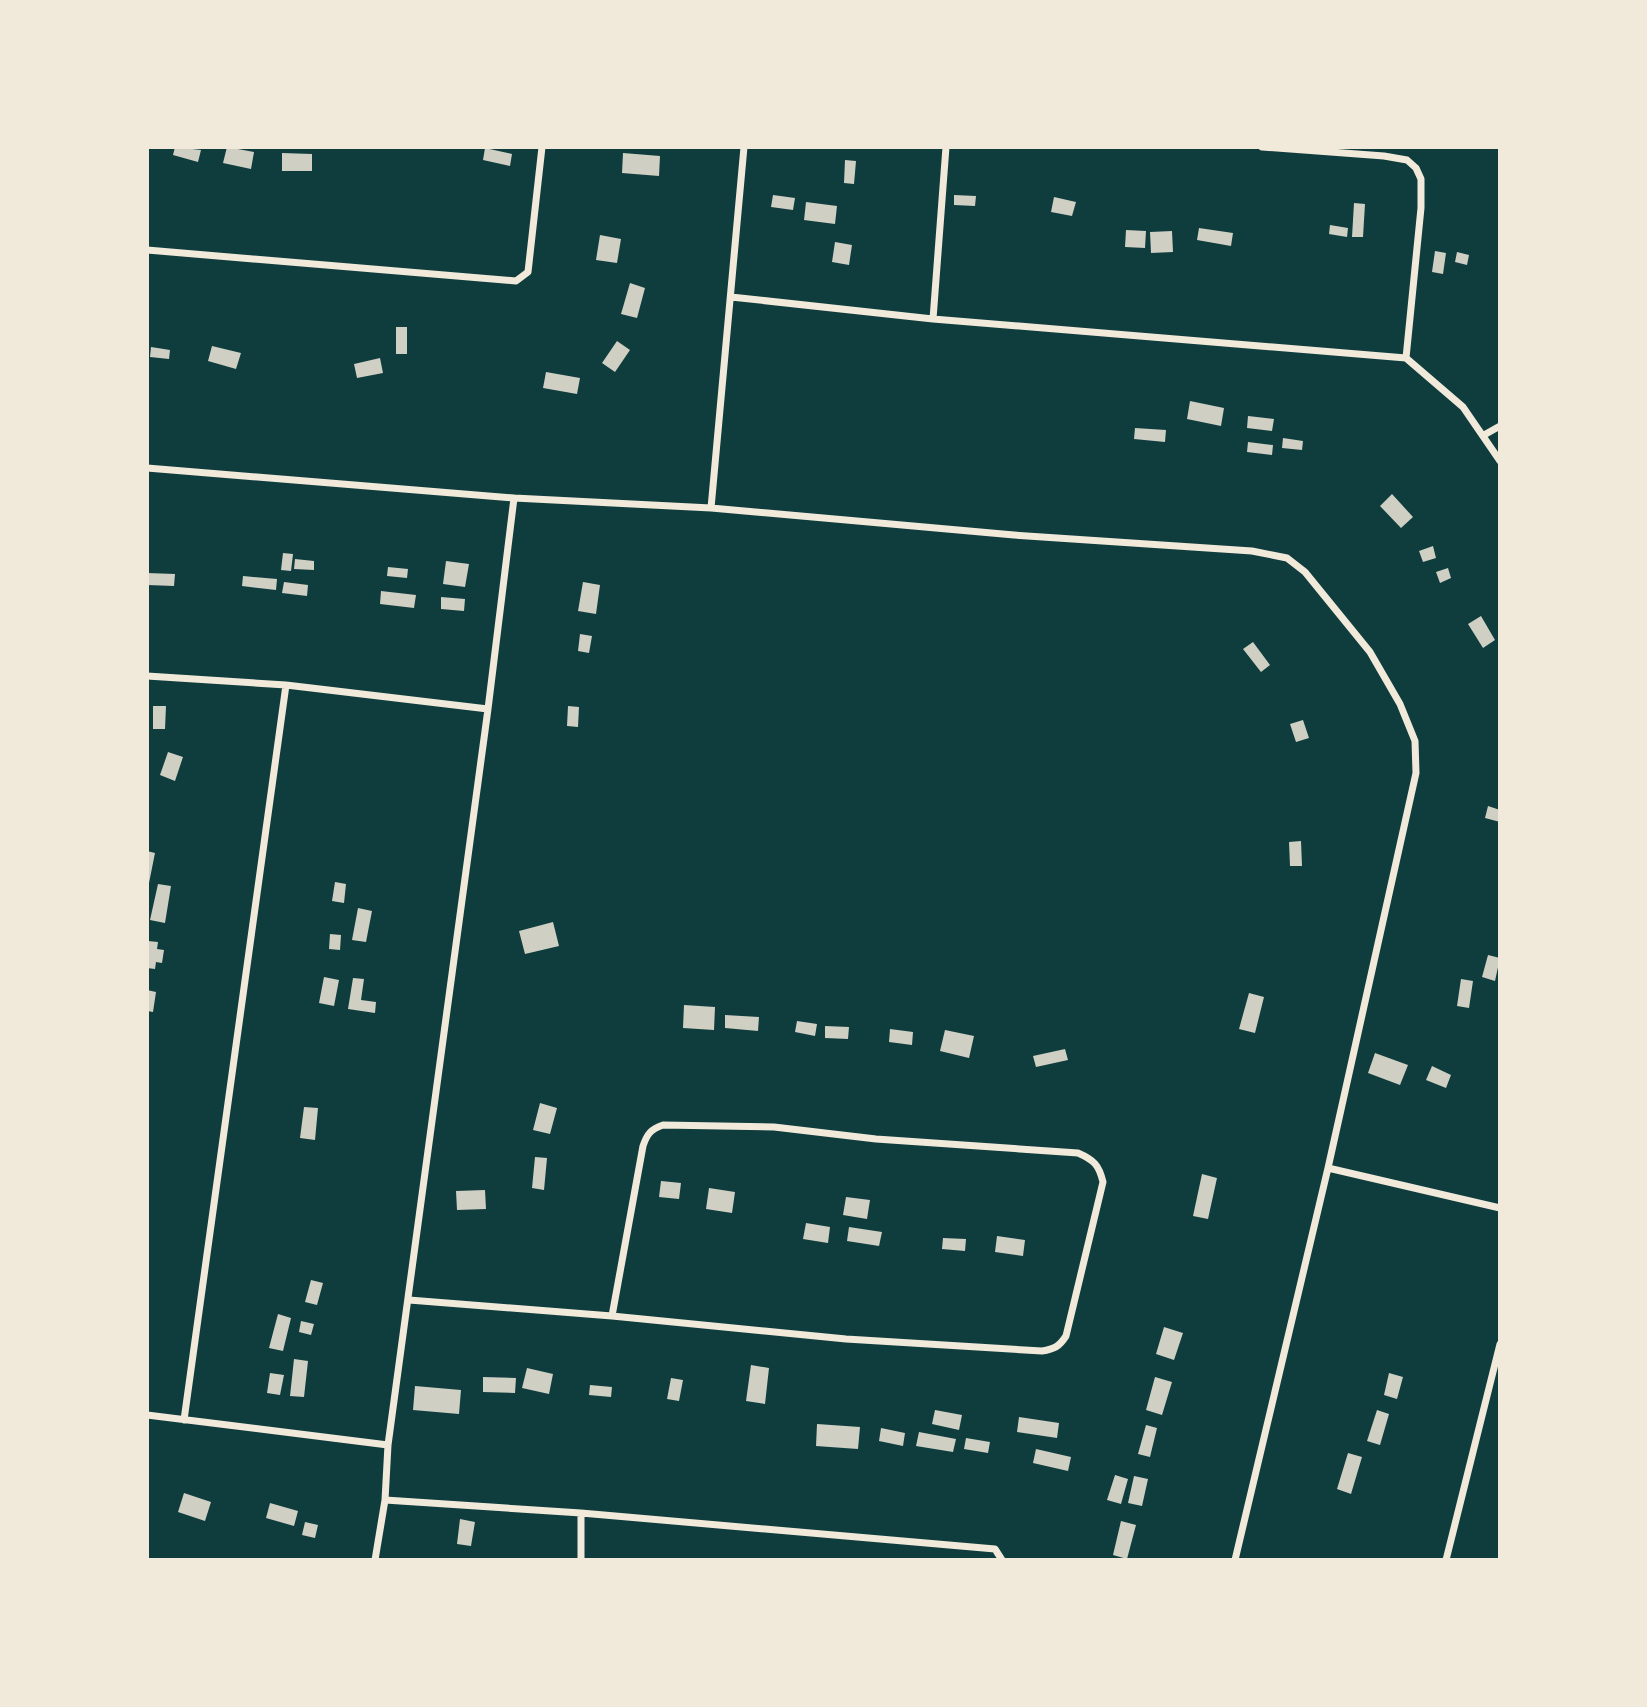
<svg xmlns="http://www.w3.org/2000/svg" width="1647" height="1707" viewBox="0 0 1647 1707" font-family="Montserrat,sans-serif">
  <rect width="100%" height="100%" fill="#0f3d3e"/>
  <!-- building -->
  <path fill="#cfcfc3" d="M175,147l26,3 -3,12 -25,-7z
    M227,147l27,5 -3,17 -28,-6z
    M485,148l27,6 -2,12 -27,-6z
    M282,153l30,1v17h-30z
    M623,153l37,3 -1,20 -37,-3z
    M845,160l11,1 -2,23 -10,-1z
    M773,195l22,3 -2,12 -22,-3z
    M954,195l22,1 -1,10 -21,-1z
    M1054,197l22,5 -4,14 -21,-4z
    M806,202l31,4 -2,18 -31,-4z
    M1354,203l11,1 -2,33h-11z
    M1330,225l18,3 -1,9 -18,-3z
    M1199,228l34,5 -2,13 -34,-6z
    M1126,230l20,1 -1,17 -20,-1z
    M1172,231l1,21 -22,1 -1,-21z
    M600,235l21,4 -4,24 -21,-3z
    M835,242l17,3 -3,20 -17,-3z
    M1435,251l11,2 -3,21 -11,-2z
    M1457,252l12,3 -2,10 -12,-3z
    M630,283l15,5 -8,30 -16,-4z
    M396,327h11v27h-11z
    M617,341l13,9 -15,22 -13,-9z
    M212,346l29,7 -5,16 -28,-8z
    M151,347l19,3 -1,9 -19,-2z
    M380,358l3,15 -26,5 -3,-14z
    M546,372l34,6 -3,16 -34,-6z
    M1190,401l34,7 -3,18 -34,-7z
    M1248,416l26,3 -2,12 -25,-3z
    M1135,428l31,2 -1,12 -31,-3z
    M1283,438l20,3 -1,9 -20,-2z
    M1248,442l25,3 -1,10 -25,-3z
    M1392,494l21,23 -12,11 -21,-22z
    M1433,546l3,12 -13,4 -4,-11z
    M283,553l10,1 -2,17 -10,-1z
    M295,559l19,2v9l-20,-1z
    M446,561l23,3 -4,23 -22,-3z
    M388,567l20,2 -1,9 -20,-2z
    M1448,568l3,10 -11,5 -4,-11z
    M147,573l28,1 -1,12 -27,-1z
    M243,576l34,3 -1,11 -34,-4z
    M284,582l24,3 -1,11 -25,-3z
    M583,582l17,3 -4,29 -18,-3z
    M381,591l35,4 -2,13 -34,-4z
    M441,597l24,2 -1,12 -23,-2z
    M1481,616l14,24 -12,8 -15,-24z
    M580,634l12,2 -3,17 -11,-2z
    M1253,642l17,23 -9,7 -18,-23z
    M153,706h13l-1,23h-12z
    M568,706l11,1 -1,20 -11,-1z
    M1303,720l6,18 -13,4 -6,-18z
    M168,752l15,5 -8,24 -15,-6z
    M1488,806l12,4v12l-15,-4z
    M1301,841l1,25h-12l-1,-24z
    M147,851l8,2 -6,30h-2z
    M335,882l11,2 -2,19 -12,-2z
    M158,884l13,2 -6,37 -15,-3z
    M358,908l14,3 -6,31 -14,-2z
    M553,922l6,24 -34,8 -6,-23z
    M330,934l11,1 -1,15 -11,-1z
    M148,941l10,1 -1,7 7,1 -2,13 -6,-1 -1,7 -8,-1z
    M1488,955l12,3 -5,23 -13,-4z
    M324,977l15,3 -5,26 -15,-3z
    M353,978l11,1 -3,21 15,2 -1,11 -27,-4z
    M1461,979l12,2 -4,27 -12,-2z
    M147,990l9,2 -3,20 -6,-1z
    M1249,993l15,4 -9,36 -16,-4z
    M684,1005l31,2 -1,23 -31,-2z
    M725,1015l34,2 -1,14 -33,-3z
    M797,1021l20,3 -2,12 -20,-4z
    M825,1026l24,1 -1,12 -23,-1z
    M890,1029l23,3 -1,13 -23,-3z
    M945,1030l29,6 -5,22 -29,-7z
    M1065,1049l3,11 -32,7 -3,-11z
    M1375,1053l33,12 -8,20 -32,-12z
    M1432,1066l19,9 -5,13 -20,-8z
    M540,1103l17,5 -7,26 -17,-4z
    M304,1107l14,1 -3,32 -15,-2z
    M535,1157l12,1 -3,32 -12,-2z
    M1202,1174l15,4 -9,41 -15,-3z
    M661,1181l20,2 -2,16 -20,-2z
    M709,1188l26,4 -3,21 -26,-4z
    M485,1190l1,19 -29,1 -1,-19z
    M846,1197l24,3 -3,19 -24,-4z
    M806,1223l24,4 -2,16 -25,-4z
    M849,1227l33,5 -3,14 -32,-5z
    M997,1236l28,4 -2,16 -28,-4z
    M943,1238l23,1 -1,12 -23,-2z
    M311,1280l12,3 -6,22 -12,-3z
    M278,1314l13,4 -8,33 -14,-3z
    M301,1321l13,3 -3,11 -12,-3z
    M1164,1327l19,6 -9,27 -18,-6z
    M294,1359l14,2 -4,36 -14,-1z
    M751,1365l18,3 -4,36 -19,-3z
    M527,1368l26,6 -4,20 -27,-6z
    M270,1373l14,2 -4,20 -13,-2z
    M1389,1373l14,4 -6,22 -13,-4z
    M483,1377l33,1 -1,15 -32,-1z
    M1155,1377l17,5 -10,33 -16,-5z
    M671,1378l12,2 -4,21 -12,-2z
    M590,1385l22,2 -1,10 -22,-2z
    M415,1386l46,4 -2,24 -46,-4z
    M935,1410l27,5 -3,15 -27,-6z
    M1377,1410l12,4 -9,31 -13,-4z
    M1019,1417l40,6 -2,15 -40,-6z
    M817,1424l43,3 -2,22 -42,-3z
    M1146,1425l11,3 -7,29 -12,-3z
    M881,1428l24,5 -2,13 -24,-5z
    M919,1432l37,7 -3,13 -37,-6z
    M966,1438l24,4 -2,11 -24,-4z
    M1036,1449l35,8 -3,14 -35,-8z
    M1348,1453l14,4 -11,37 -14,-5z
    M1115,1475l13,4 -7,25 -14,-4z
    M1134,1476l14,3 -6,27 -14,-3z
    M184,1493l27,9 -6,19 -27,-9z
    M270,1503l28,8 -4,15 -28,-8z
    M460,1519l15,3 -4,24 -14,-2z
    M1121,1521l15,4 -9,34 -14,-4z
    M305,1522l13,3 -3,13 -13,-3z"/>
  <g fill="none" stroke-linecap="round" stroke-linejoin="round">
    <!-- minor -->
    <path stroke="#f1e9da" stroke-width="7" d="M1262,147l122,9 23,4 9,8 5,11v29l-15,150
      M147,250l369,31 12,-9 14,-125
      M731,297l202,22 473,39 57,49 37,54
      M933,319l13,-172
      M1484,435l16,-9
      M147,468l367,30 197,10 303,27 238,16 35,7 18,14 65,80 30,52 15,37 1,32 -88,395 -93,392
      M711,508l33,-361
      M147,676l139,9 202,24
      M1328,1168l172,40
      M409,1300l203,16 234,23 196,12c12,-2 17,-4 24,-15l37,-154c-4,-17 -9,-22 -25,-29l-202,-14 -102,-12 -111,-2c-12,4 -16,9 -20,21l-31,170
      M147,1415l241,30
      M184,1420l102,-735
      M385,1500l196,13 414,36 7,11
      M375,1560l10,-60 3,-55 100,-736 26,-211
      M581,1560v-47
      M1446,1560l54,-216"/>
  </g>
  <!-- border -->
  <rect width="1647" height="1707" fill="none" stroke="#f1e9da" stroke-width="298"/>
</svg>
